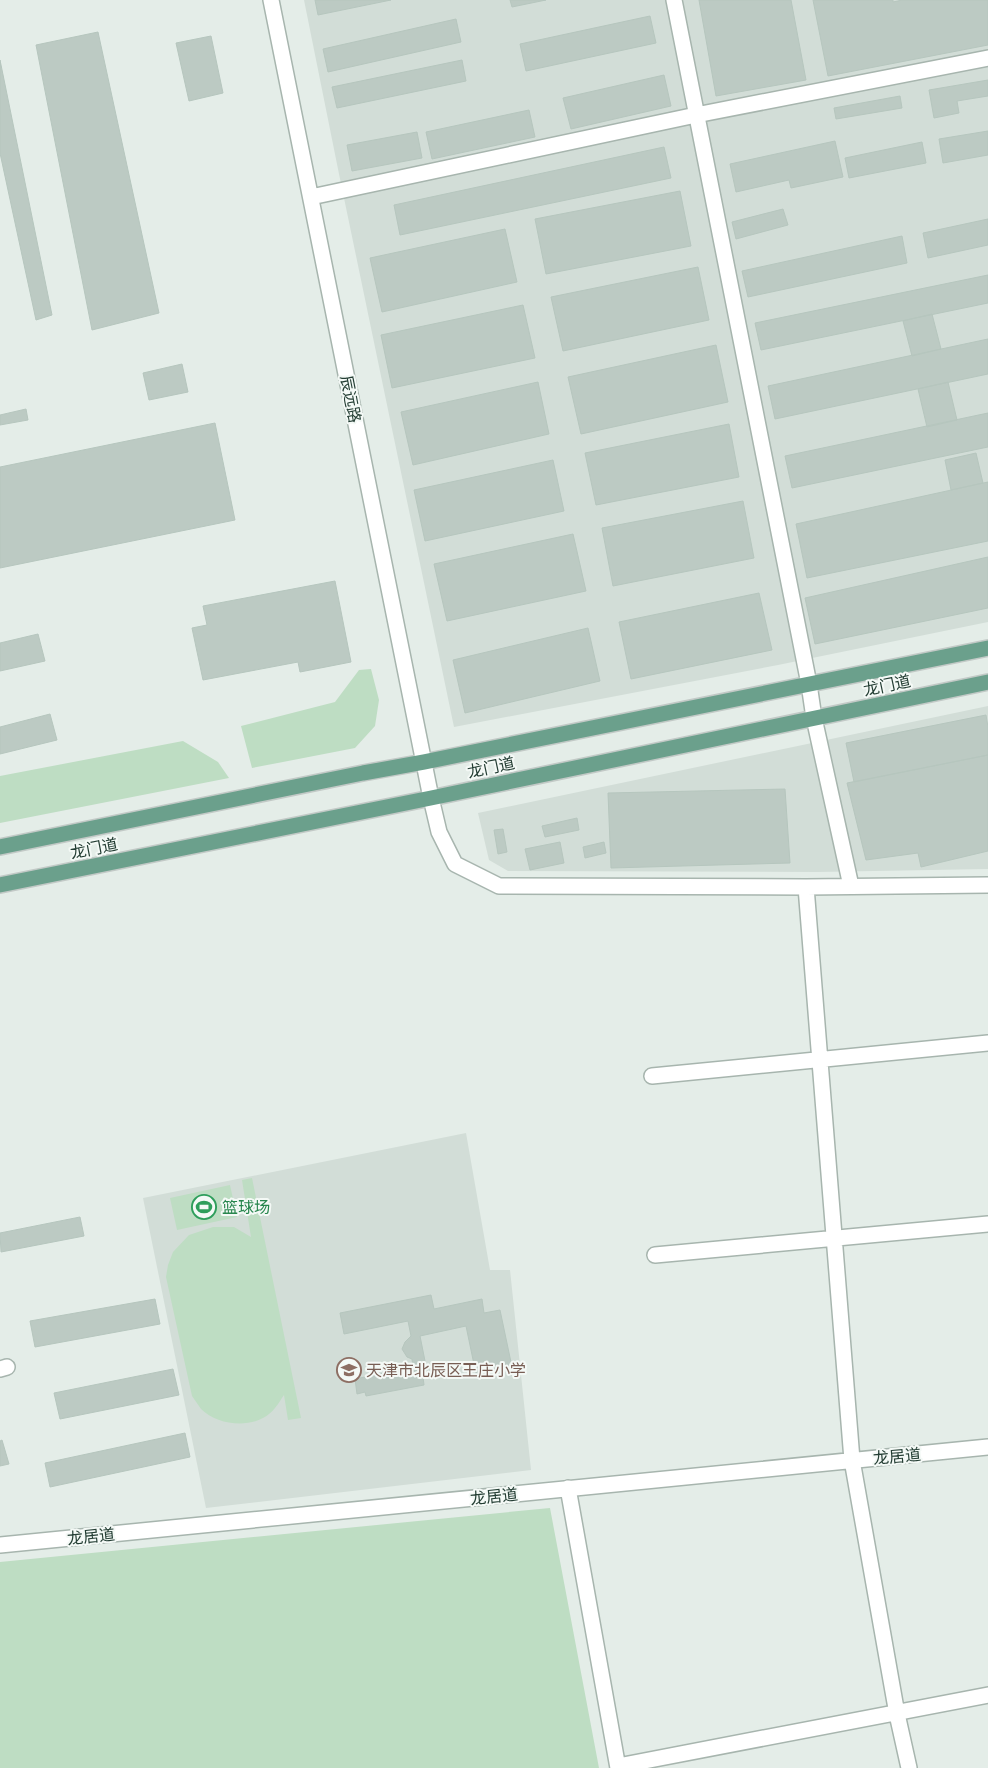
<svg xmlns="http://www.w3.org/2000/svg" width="988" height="1768" viewBox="0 0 988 1768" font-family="'Sofia Sans Condensed','Noto Sans SC',sans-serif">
  <rect width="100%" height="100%" fill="#e4ede8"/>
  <!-- built -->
  <path fill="#d2ddd7" d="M304,0h684v622l-210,43 -324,62 -115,-553z
    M988,706v163l-171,3 -309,-1 -19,-11 -11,-47z
    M466,1133l24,137h20l21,200 -325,38 -63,-310z"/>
  <!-- green -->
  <path fill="#beddc3" d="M371,669l8,31 -4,26 -20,22 -103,20 -11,-42 94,-24 24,-32z
    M183,741l35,21 11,16 -229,45v-47z
    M252,1178l49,240 -13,2 -4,-25c-6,9 -11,18 -21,23 -18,10 -47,6 -62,-9 -3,-4 -6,-9 -9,-13l-26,-119 2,-12 5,-13 16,-17 24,-8h21l17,10 -9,-57z
    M230,1185l7,32 -60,13 -7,-32z
    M550,1508l49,260h-599v-206z"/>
  <!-- building -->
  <path fill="#bccac3" stroke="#b6c6be" d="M315,0h76l-73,15z
    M510,0h36l-34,7z
    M699,0h92l15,80 -90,16z
    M813,0h80v2l9,-2h86v45l-160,31z
    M650,16l6,27 -130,28 -6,-27z
    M456,19l5,23 -133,30 -5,-23z
    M98,32l61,281 -67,17 -56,-285z
    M211,36l12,57 -34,8 -13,-58z
    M0,60l52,255 -16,5 -36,-167z
    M462,60l4,21 -129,27 -5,-21z
    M664,75l7,31 -100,23 -8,-31z
    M988,80v16l-31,5 2,12 -25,5 -5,-28z
    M900,96l2,12 -66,11 -2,-11z
    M529,110l6,27 -103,22 -6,-27z
    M988,131v24l-45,8 -4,-24z
    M417,132l5,26 -70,13 -5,-26z
    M835,141l8,36 -52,11 -2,-8 -53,12 -6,-28z
    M922,142l4,21 -77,15 -4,-20z
    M664,147l7,31 -271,57 -6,-30z
    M680,191l11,55 -145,28 -11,-55z
    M783,209l5,16 -52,14 -4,-17z
    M988,219v26l-60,13 -5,-25z
    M505,229l12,53 -135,30 -12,-54z
    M902,236l5,27 -159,34 -6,-26z
    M698,267l11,53 -146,31 -12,-54z
    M988,275v28l-227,47 -6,-27z
    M523,305l12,53 -143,30 -11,-53z
    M932,314l9,35 -29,7 -9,-35z
    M988,339v35l-213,45 -7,-33z
    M716,345l12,57 -147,32 -13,-57z
    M182,364l6,28 -39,8 -6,-27z
    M538,382l11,52 -136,31 -12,-53z
    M948,382l9,38 -30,7 -9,-38z
    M26,409l2,11 -28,5v-10z
    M988,413v34l-196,41 -7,-32z
    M215,423l20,97 -235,48v-101z
    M729,424l10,53 -143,28 -11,-52z
    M976,453l7,30 -32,7 -6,-30z
    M553,460l11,51 -139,30 -11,-51z
    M988,482v59l-181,37 -11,-54z
    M743,501l11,57 -141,28 -11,-58z
    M573,534l13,57 -139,30 -13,-57z
    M988,557v51l-173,36 -10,-46z
    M335,581l16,81 -51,10 -2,-10 -95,18 -11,-52 15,-3 -4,-19z
    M759,593l13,57 -141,29 -12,-57z
    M588,628l12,53 -135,32 -12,-53z
    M38,634l7,27 -45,10v-28z
    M50,714l7,26 -57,14v-27z
    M986,715l2,12v28l-134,27 -8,-39z
    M988,755v96l-67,16 -3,-14 -52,7 -19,-77z
    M785,789l5,74 -179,5 -3,-75z
    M577,818l2,12 -34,7 -3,-11z
    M503,829l4,23 -9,2 -4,-24z
    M560,842l4,21 -34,7 -5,-21z
    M604,842l2,11 -21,5 -2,-11z
    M80,1217l4,19 -83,16 -1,-19z
    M431,1295l3,14 48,-10 2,14 16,-3 12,57 -36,7 -10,-48 -46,10 8,40 -5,1 1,8 -58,11 -1,-4 -8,2 -2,-15 58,-12 -1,-8 -5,-2 -5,-8 3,-7 6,-6 -3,-15 -64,13 -4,-21z
    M155,1299l5,25 -125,23 -5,-26z
    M173,1369l6,26 -119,24 -6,-26z
    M185,1433l5,24 -140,30 -5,-24z
    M2,1440l7,24 -9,2v-25z"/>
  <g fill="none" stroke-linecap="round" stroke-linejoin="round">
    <defs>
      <path id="minor" d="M271,0l160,798 8,34 16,32 44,22 307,1 182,-2
        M674,0l135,684 5,34 37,168
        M311,197l385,-82 292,-57
        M806,887l46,573 45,254 12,54
        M652,1076l336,-33
        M655,1255l333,-31
        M0,1369l7,-2
        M568,1488l50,280
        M0,1545l988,-98
        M618,1766l370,-71"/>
      <path id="major" d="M0,847l363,-74 61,-11 564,-114
        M0,885l431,-87 557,-116"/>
    </defs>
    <!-- minor casing -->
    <use href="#minor" stroke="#a7b5ae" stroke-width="18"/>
    <!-- major casing -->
    <use href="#major" stroke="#c2c9c6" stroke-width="18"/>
    <!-- minor -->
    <use href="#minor" stroke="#fff" stroke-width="15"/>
    <!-- major -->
    <use href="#major" stroke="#6ba08c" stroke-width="15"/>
  </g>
  <!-- icons -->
  <defs>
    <symbol id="stadium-ring" viewBox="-11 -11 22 22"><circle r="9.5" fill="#f4f9f6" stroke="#2e9e5b" stroke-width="1.5"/><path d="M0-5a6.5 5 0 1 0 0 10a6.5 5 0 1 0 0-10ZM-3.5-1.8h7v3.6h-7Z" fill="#2e9e5b"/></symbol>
    <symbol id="school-ring" viewBox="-11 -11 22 22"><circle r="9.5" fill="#f4f9f6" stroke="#8d6e63" stroke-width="1.5"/><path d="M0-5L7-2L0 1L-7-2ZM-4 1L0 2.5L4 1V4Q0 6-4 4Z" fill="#8d6e63"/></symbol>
  </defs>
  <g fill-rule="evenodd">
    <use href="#stadium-ring" x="190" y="1193" width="28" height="28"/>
    <use href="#school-ring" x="335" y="1356" width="28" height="28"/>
  </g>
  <g text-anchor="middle" stroke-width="4" stroke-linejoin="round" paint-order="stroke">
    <!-- street labels -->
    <g font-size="16" fill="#243e34" stroke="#f4f9f6">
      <text transform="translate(351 399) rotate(79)" y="6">辰远路</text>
      <text transform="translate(887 685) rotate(-12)" y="6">龙门道</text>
      <text transform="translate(491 767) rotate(-12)" y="6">龙门道</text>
      <text transform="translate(94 848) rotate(-11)" y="6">龙门道</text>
      <text transform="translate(897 1456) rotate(-5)" y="6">龙居道</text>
      <text transform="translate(494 1496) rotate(-6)" y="6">龙居道</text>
      <text transform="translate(91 1536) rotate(-6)" y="6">龙居道</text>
    </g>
    <!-- leisure labels -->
    <g font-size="16" fill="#27864d" stroke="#f4f9f6" text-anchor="start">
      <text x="222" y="1213">篮球场</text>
    </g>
    <!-- education labels -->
    <g font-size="16" fill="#785e54" stroke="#f4f9f6" text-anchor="start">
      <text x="366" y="1376">天津市北辰区王庄小学</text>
    </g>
  </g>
</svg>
